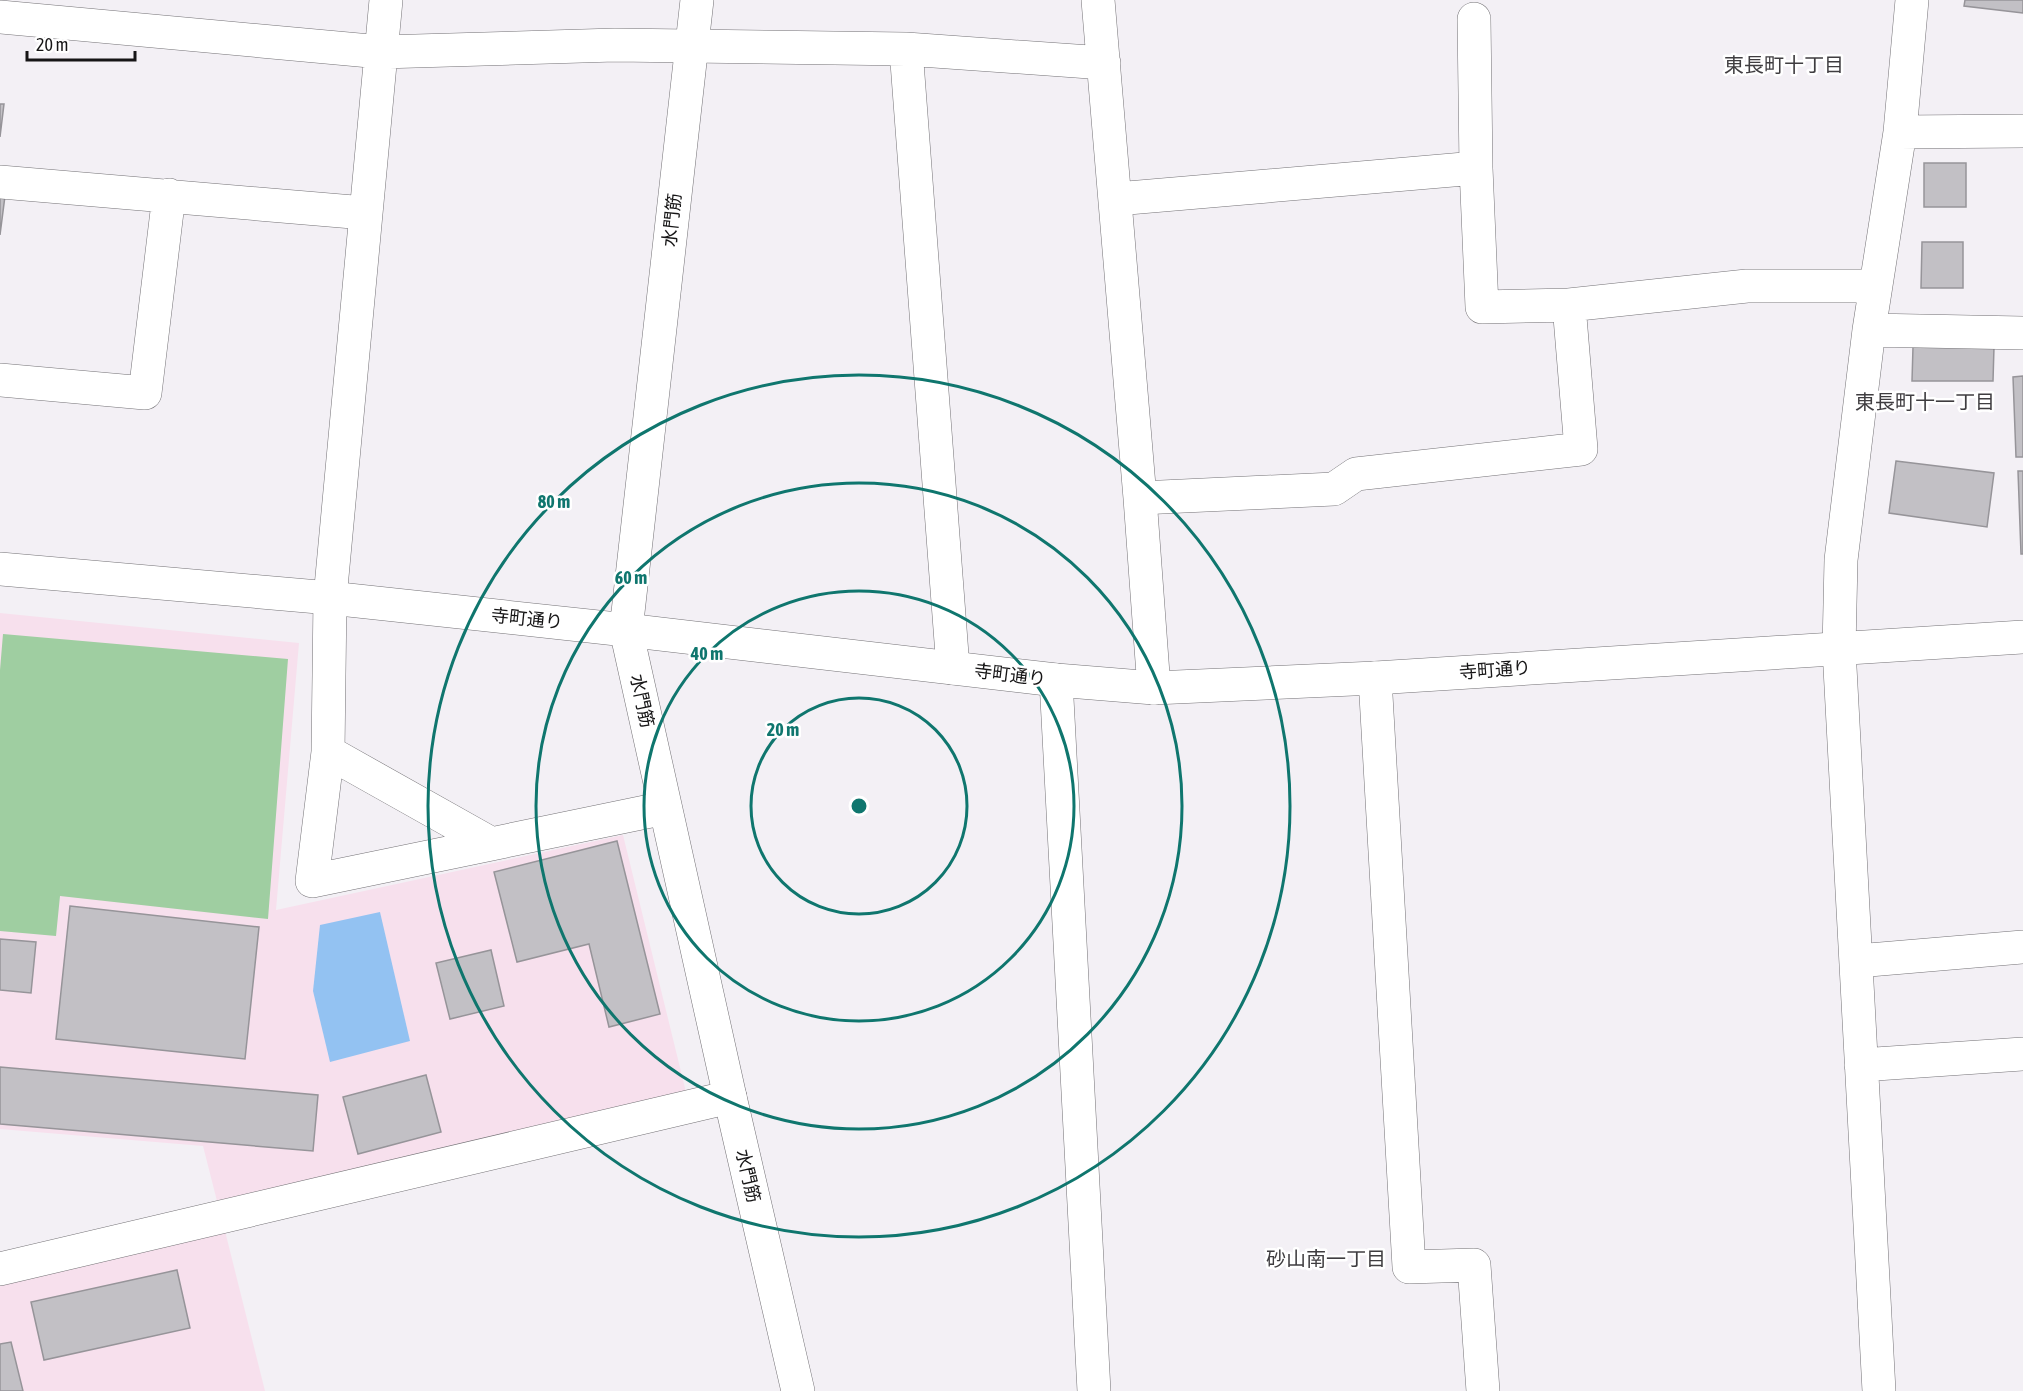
<svg xmlns="http://www.w3.org/2000/svg" width="2023" height="1391" viewBox="0 0 2023 1391" font-family="'Asap Condensed','Noto Sans JP',sans-serif">
  <rect width="100%" height="100%" fill="#f3f0f5"/>
  <!-- education -->
  <path fill="#f7e0ed" d="M0,613l299,30 -23,267 347,-75 63,257 -469,109 -14,-55 -203,-17z
    M225,1231l40,160h-265v-106z"/>
  <!-- green -->
  <path fill="#9fcea1" d="M3,634l285,25 -20,260 -208,-23 -4,40 -56,-5v-261z"/>
  <!-- water -->
  <path fill="#93c2f2" d="M380,912l30,129 -80,21 -17,-71 7,-66z"/>
  <!-- building -->
  <path fill="#c2c0c5" stroke="#969499" stroke-width="1.5" d="M1965,0h58v13l-59,-7z
    M0,104h4l-4,33z
    M1924,163h42v44h-42z
    M0,196h5l-5,39z
    M1922,242h41v46h-42z
    M1913,347h81l-1,34h-81z
    M2023,376v81h-7l-3,-80z
    M1896,461l98,12 -7,54 -98,-14z
    M2018,471h5v83h-2z
    M617,841l43,173 -51,13 -20,-83 -72,18 -23,-90z
    M70,906l189,21 -14,132 -189,-20z
    M0,939l36,3 -5,51 -31,-3z
    M491,950l13,56 -54,13 -14,-56z
    M0,1067l318,28 -5,56 -313,-27z
    M426,1075l15,57 -83,22 -15,-57z
    M177,1270l13,58 -146,32 -13,-58z
    M11,1342l12,49h-23v-47z"/>
  <g fill="none" stroke-linecap="round" stroke-linejoin="round">
    <defs>
      <path id="minor" d="M386,0l-56,598 -2,154 -16,129 353,-73
        M1098,0l42,498 14,190
        M0,17l381,35 234,-7 291,4 198,14
        M906,49l47,619
        M1900,132l123,-1
        M0,182l365,31
        M1116,199l360,-31
        M1569,305l178,-19h129
        M1869,330l154,3
        M0,380l145,13 24,-198
        M1140,498l194,-9 22,-15 225,-25 -12,-144 -87,2 -6,-139 -2,-149
        M1375,678l34,589 65,-2 9,126
        M1056,680l38,711
        M328,752l162,91
        M1857,961l166,-14
        M1861,1065l162,-11
        M0,1269l730,-172
        M1879,1391l-40,-742 2,-89 28,-230 31,-198 12,-132"/>
      <path id="tertiary" d="M697,0l-71,630 104,467 68,294
        M0,569l330,29 296,32 430,50 98,8 221,-10 648,-41"/>
    </defs>
    <!-- minor casing -->
    <use href="#minor" stroke="#747276" stroke-width="34"/>
    <!-- tertiary casing -->
    <use href="#tertiary" stroke="#747276" stroke-width="34"/>
    <!-- minor -->
    <use href="#minor" stroke="#fff" stroke-width="33"/>
    <!-- tertiary -->
    <use href="#tertiary" stroke="#fff" stroke-width="33"/>
  </g>
  <!-- distance rings -->
  <g fill="none" stroke="#0f766e" stroke-width="3">
    <circle cx="859" cy="806" r="108"/>
    <circle cx="859" cy="806" r="215"/>
    <circle cx="859" cy="806" r="323"/>
    <circle cx="859" cy="806" r="431"/>
  </g>
  <g text-anchor="middle" stroke-width="5" stroke-linejoin="round" paint-order="stroke">
    <!-- street labels -->
    <g font-size="18" fill="#161516" stroke="#fff">
      <text transform="translate(672 220) rotate(-84)" y="6">水門筋</text>
      <text transform="translate(527 619) rotate(6)" y="6">寺町通り</text>
      <text transform="translate(1495 670) rotate(-4)" y="6">寺町通り</text>
      <text transform="translate(1010 675) rotate(7)" y="6">寺町通り</text>
      <text transform="translate(642 701) rotate(78)" y="6">水門筋</text>
      <text transform="translate(748 1176) rotate(77)" y="6">水門筋</text>
    </g>
    <!-- neighbourhood labels -->
    <g font-size="20" fill="#3f3d40" stroke="#fff">
      <text x="1784" y="72">東長町十丁目</text>
      <text x="1925" y="409">東長町十一丁目</text>
      <text x="1326" y="1266">砂山南一丁目</text>
    </g>
  </g>
  <circle cx="859" cy="806" r="9" fill="#0f766e" stroke="#fff" stroke-width="3"/>
  <g font-size="18" text-anchor="middle" font-weight="bold" fill="#0f766e" stroke="#fff" stroke-width="5" stroke-linejoin="round" paint-order="stroke">
    <text x="554" y="508">80 m</text>
    <text x="631" y="584">60 m</text>
    <text x="707" y="660">40 m</text>
    <text x="783" y="736">20 m</text>
  </g>
  <!-- scale -->
  <path d="M27 51v9h108v-9" fill="none" stroke="#161516" stroke-width="3"/>
  <text x="36" y="51" font-size="18" fill="#161516" stroke="#ffffff" stroke-width="4.5" paint-order="stroke">20 m</text>
</svg>
